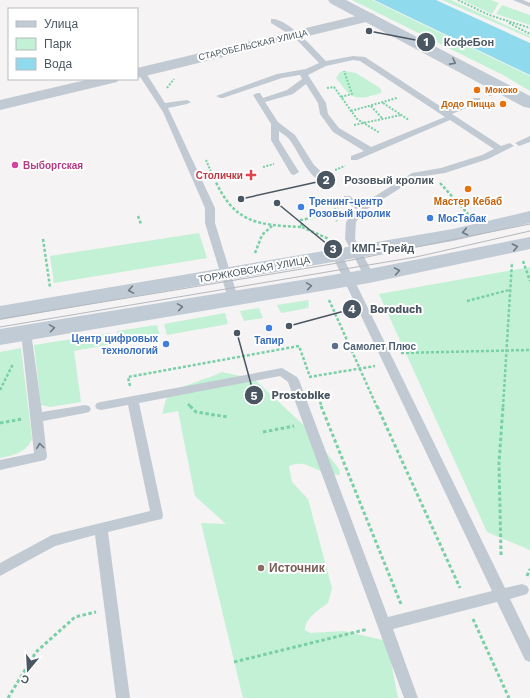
<svg xmlns="http://www.w3.org/2000/svg" width="530" height="698" viewBox="0 0 530 698" font-family="'Work Sans',sans-serif">
  <rect width="100%" height="100%" fill="#f5f3f3"/>
  <!-- green -->
  <path fill="#c3f1d5" d="M352,0h20l158,76v15l-27,-16z
    M442,0h9l79,36v2z
    M462,0h29l8,3 -7,11z
    M502,5l28,10v10l-34,-11z
    M345,71l11,2 24,15 2,4c-4,3 -9,3 -15,5 -18,3 -20,-6 -31,-19l4,-6z
    M199,233l8,25 -153,25 -4,-27z
    M530,267v283l-43,-18 -108,-238z
    M308,300l1,4 -1,4 -27,5 -4,-8z
    M259,308l4,10 -19,3 -4,-10z
    M225,313l3,11 -61,11 -3,-11z
    M157,325l3,11 -41,7 -2,-12z
    M110,333l2,11 -38,7 7,51 -31,5 -9,-2 -7,-60z
    M21,348l11,91c-6,14 -18,16 -32,19v-106z
    M222,372l32,7 55,51 30,39 1,6c-5,-1 -11,-1 -16,-3 -14,-4 -20,-12 -35,-6l3,16 16,17 24,89 -4,15c-8,6 -23,15 -23,27l5,3 34,-2 43,10 11,57h-155l-42,-175 25,1 -31,-28 -17,-85 -16,3c2,-6 3,-14 6,-18 5,-8 43,-18 54,-24z"/>
  <!-- water -->
  <path fill="#90daee" d="M374,0h62l94,43v32z"/>
  <g fill="none" stroke-linecap="round" stroke-linejoin="round">
    <!-- path-far2 -->
    <path stroke="#7ad0a6" stroke-width="2" stroke-dasharray="2 1.5" stroke-linecap="butt" d="M458,0l31,15 41,13
      M509,23l21,11
      M167,88l7,-9
      M327,88l7,-1 23,32 23,14
      M341,97l11,-3 -8,-23
      M383,103l26,17
      M371,106l11,12
      M351,111l46,-13
      M354,125l47,-10
      M206,160l8,19
      M263,167l11,-3
      M335,170l10,-4
      M214,176l11,-2"/>
    <!-- path-far1 -->
    <path stroke="#7ad0a6" stroke-width="2.5" stroke-dasharray="3 2" stroke-linecap="butt" d="M214,178c20,45 42,47 88,49l-1,-7 23,-5 14,-7
      M440,183l29,32
      M331,212l6,9
      M138,216l3,8
      M302,227l27,12
      M43,239l7,48
      M255,253l7,-18 10,-9
      M523,261l7,20
      M329,300l48,107
      M467,301l42,-11
      M401,353l129,-3
      M309,377l66,-11
      M130,386l-2,-9 171,-31 10,28
      M0,390l13,-26
      M320,402l2,5
      M188,404l3,3
      M503,407l9,-145"/>
    <!-- path -->
    <path stroke="#7ad0a6" stroke-width="3" stroke-dasharray="3.5 2.5" stroke-linecap="butt" d="M190,406l6,6 32,5
      M321,406l80,198
      M377,406l83,182
      M0,423l22,-4
      M263,432l31,-6
      M501,555l-2,-92 4,-57
      M527,576l3,-7
      M473,619l36,79
      M234,662l134,-33
      M8,698l28,-46 39,-35 21,-5"/>
    <!-- lane -->
    <path fill="#c1cad2" fill-rule="evenodd" d="M513,0h10l7,3v4z
      M271,19c16,-2 45,32 55,42l27,-5 12,1 81,53 28,-12h6v4l-28,12 49,32 9,-3 4,3 -26,13 -43,14 -27,4 -54,34 -8,11 -1,17 19,37 -1,2h-8l-20,-39 1,-17 10,-13 -12,-9v-4h6l11,9 51,-32 29,-5 41,-13 12,-6 -44,-29 -93,40h-6v-4l13,-5 -31,-19 -13,-18 -2,-11 -12,-19 -13,10 -28,8 13,20 17,13 19,30 16,15 -5,3c-17,-4 -26,-32 -36,-44 -2,-3 -7,-5 -10,-8v9l20,32 -5,3 -3,-1 -20,-34v-16l-18,-29 4,-2h3l3,5 24,-8 15,-11 -2,-4 -18,3 -59,20h-3l-4,-2 61,-22 29,-5 13,-6 -25,-26 -23,-14zM353,60l7,1 85,56 -74,30 -32,-19 -11,-14 -2,-11 -18,-28 18,-9z
      M138,70h6l21,33 22,-3 4,2 -4,2 -19,4 47,100v15l23,75 -1,3 -4,1 -5,-4 -23,-75v-15l-42,-96 -26,-40z
      M503,86l4,2 -1,2 -16,6 -4,-2z
      M530,136v6l-11,4 -4,-3z
      M337,252l5,3 163,333 17,-4 5,2 2,4 -2,4 -17,5 20,41v22l-5,-2 -28,-58 -104,27 25,69h-14l-116,-316 -8,-6 -141,27 24,112 -1,4 -5,1 -49,12 22,166h-14l-21,-163 -40,11 -55,30v-13l52,-28 98,-24 -22,-106 -27,5 -4,-1 -2,-3 2,-3 4,-1 181,-34 15,9 2,3 89,237 104,-26 -160,-336z
      M26,328l5,4 11,80 43,-7 4,1 2,3 -2,3 -4,1 -42,8 4,36 -2,3 -45,10v-10l34,-7 -13,-121z"/>
    <!-- street -->
    <path fill="#c1cad2" fill-rule="evenodd" d="M369,13l5,1 2,3 -2,3 -237,58v-10z
      M90,79h29l-2,3 -117,28v-10z"/>
    <!-- secondary -->
    <path fill="#c1cbd6" fill-rule="evenodd" d="M328,0h18l184,96v12l-6,-1 -194,-104z
      M530,211v12l-77,18 -453,79v-14l453,-77z
      M530,237v12l-161,34 -369,62v-16l369,-60z"/>
    <!-- tram -->
    <path stroke="#b5b8bd" stroke-width="1" d="M0,319l332,-55 198,-40
      M0,327l416,-70 114,-26"/>
  </g>
  <!-- one-way arrows -->
  <defs><path id="oneway-chevron" d="M-2-3.5L2.5 0L-2 3.5" fill="none" stroke-width="1.6" stroke-linecap="round" stroke-linejoin="round"/></defs>
  <g stroke="#6e7984">
    <use href="#oneway-chevron" transform="translate(453 62) rotate(28)"/>
    <use href="#oneway-chevron" transform="translate(465 232) rotate(168)"/>
    <use href="#oneway-chevron" transform="translate(515 247) rotate(-13)"/>
    <use href="#oneway-chevron" transform="translate(397 271) rotate(-10)"/>
    <use href="#oneway-chevron" transform="translate(309 286) rotate(-9)"/>
    <use href="#oneway-chevron" transform="translate(131 290) rotate(170)"/>
    <use href="#oneway-chevron" transform="translate(180 307) rotate(-9)"/>
    <use href="#oneway-chevron" transform="translate(52 328) rotate(-9)"/>
  </g>
  <use stroke="#6e7983" href="#oneway-chevron" transform="translate(40 446) rotate(-97)"/>
  <!-- markers -->
  <g fill="#e8710a" stroke="#fff" stroke-width="1.5">
    <circle cx="477" cy="90" r="4"/>
    <circle cx="503" cy="104" r="4"/>
    <circle cx="468" cy="189" r="4"/>
  </g>
  <circle fill="#d1479c" stroke="#fff" stroke-width="1.5" cx="15" cy="165" r="4"/>
  <path fill="#e0444e" stroke="#fff" stroke-width="1.5" d="M249 169h4v4h4v4h-4v4h-4v-4h-4v-4h4z"/>
  <g fill="#3f7fe0" stroke="#fff" stroke-width="1.5">
    <circle cx="301" cy="207" r="4"/>
    <circle cx="430" cy="218" r="4"/>
    <circle cx="269" cy="328" r="4"/>
    <circle cx="166" cy="344" r="4"/>
  </g>
  <circle fill="#5c6f8a" stroke="#fff" stroke-width="1.5" cx="335" cy="346" r="4"/>
  <circle fill="#8d6e63" stroke="#fff" stroke-width="1.5" cx="261" cy="568" r="4"/>
  <g text-anchor="middle" stroke-width="4" stroke-linejoin="round" paint-order="stroke">
    <!-- far-street labels -->
    <g font-size="9" fill="#4a5661" stroke="#fff">
      <text transform="translate(253 45) rotate(-13)" y="3">СТАРОБЕЛЬСКАЯ УЛИЦА</text>
    </g>
    <!-- far-food labels -->
    <g font-size="9" font-weight="bold" fill="#c56008" stroke="#fff" text-anchor="start">
      <text x="485" y="93">Мококо</text>
      <text x="495" y="107" text-anchor="end">Додо Пицца</text>
    </g>
    <!-- hotel labels -->
    <g font-size="10" font-weight="bold" fill="#b23c85" stroke="#fff" text-anchor="start">
      <text x="23" y="169">Выборгская</text>
    </g>
    <!-- health labels -->
    <g font-size="10" font-weight="bold" fill="#be3a42" stroke="#fff" text-anchor="end">
      <text x="243" y="179">Столички</text>
    </g>
    <!-- shop labels -->
    <g font-size="10" font-weight="bold" fill="#366cbe" stroke="#fff" text-anchor="start">
      <text x="309" y="205">Тренинг-центр<tspan x="309" dy="12">Розовый кролик</tspan></text>
      <text x="438" y="222">МосТабак</text>
      <text x="158" y="342" text-anchor="end">Центр цифровых<tspan x="158" dy="12">технологий</tspan></text>
      <text x="269" y="344" text-anchor="middle">Тапир</text>
    </g>
    <!-- food labels -->
    <g font-size="10" font-weight="bold" fill="#c56008" stroke="#fff">
      <text x="468" y="205">Мастер Кебаб</text>
    </g>
    <!-- street labels -->
    <g font-size="10" fill="#4a5661" stroke="#fff">
      <text transform="translate(254 269) rotate(-10)" y="4">ТОРЖКОВСКАЯ УЛИЦА</text>
    </g>
    <!-- service labels -->
    <g font-size="10" font-weight="bold" fill="#4e5e75" stroke="#fff" text-anchor="start">
      <text x="343" y="350">Самолет Плюс</text>
    </g>
    <!-- near-education labels -->
    <g font-size="12" font-weight="bold" fill="#785e54" stroke="#fff" text-anchor="start">
      <text x="269" y="572">Источник</text>
    </g>
  </g>
  <!-- callouts -->
  <path fill="none" stroke="#4a5661" stroke-width="1.5" d="M369 31L426 42M241 199L326 180M277 203L333 249M289 326L352 309M237 333L254 395"/>
  <g fill="#4a5661" stroke="#fff" stroke-width="1.5">
    <circle cx="369" cy="31" r="4"/>
    <circle cx="241" cy="199" r="4"/>
    <circle cx="277" cy="203" r="4"/>
    <circle cx="289" cy="326" r="4"/>
    <circle cx="237" cy="333" r="4"/>
    <circle cx="426" cy="42" r="10"/>
    <circle cx="326" cy="180" r="10"/>
    <circle cx="333" cy="249" r="10"/>
    <circle cx="352" cy="309" r="10"/>
    <circle cx="254" cy="395" r="10"/>
  </g>
  <g font-size="12" text-anchor="middle" font-weight="bold" fill="#fff">
    <text x="426" y="46">1</text>
    <text x="326" y="184">2</text>
    <text x="333" y="253">3</text>
    <text x="352" y="313">4</text>
    <text x="254" y="400">5</text>
  </g>
  <g font-size="11" text-anchor="middle" font-weight="bold" fill="#4a5661" stroke="#fff" stroke-width="4" stroke-linejoin="round" paint-order="stroke">
    <text x="469" y="46">КофеБон</text>
    <text x="389" y="184">Розовый кролик</text>
    <text x="383" y="252">КМП-Трейд</text>
    <text x="396" y="313">Boroduch</text>
    <text x="301" y="399">Prostobike</text>
  </g>
  <!-- legend -->
  <rect x="8" y="8" width="130" height="72" fill="#ffffff" stroke="#b7bbc0"/>
  <rect x="16" y="21" width="20" height="6" fill="#c1cbd6" stroke="#b7bbc0"/>
  <text x="44" y="28" font-size="12" fill="#4a5661">Улица</text>
  <rect x="16" y="38" width="20" height="12" fill="#c3f1d5" stroke="#b7bbc0"/>
  <text x="44" y="48" font-size="12" fill="#4a5661">Парк</text>
  <rect x="16" y="58" width="20" height="12" fill="#90daee" stroke="#b7bbc0"/>
  <text x="44" y="68" font-size="12" fill="#4a5661">Вода</text>
  <!-- north arrow -->
  <g transform="translate(28 670) rotate(198)" stroke="#ffffff" stroke-width="3" paint-order="stroke">
  <path d="M0-3L7 15L0 10L-7 15Z" fill="#4a5661"/>
  <text y="-6" font-size="11" font-weight="bold" text-anchor="middle" fill="#4a5661">С</text>
  </g>
</svg>
